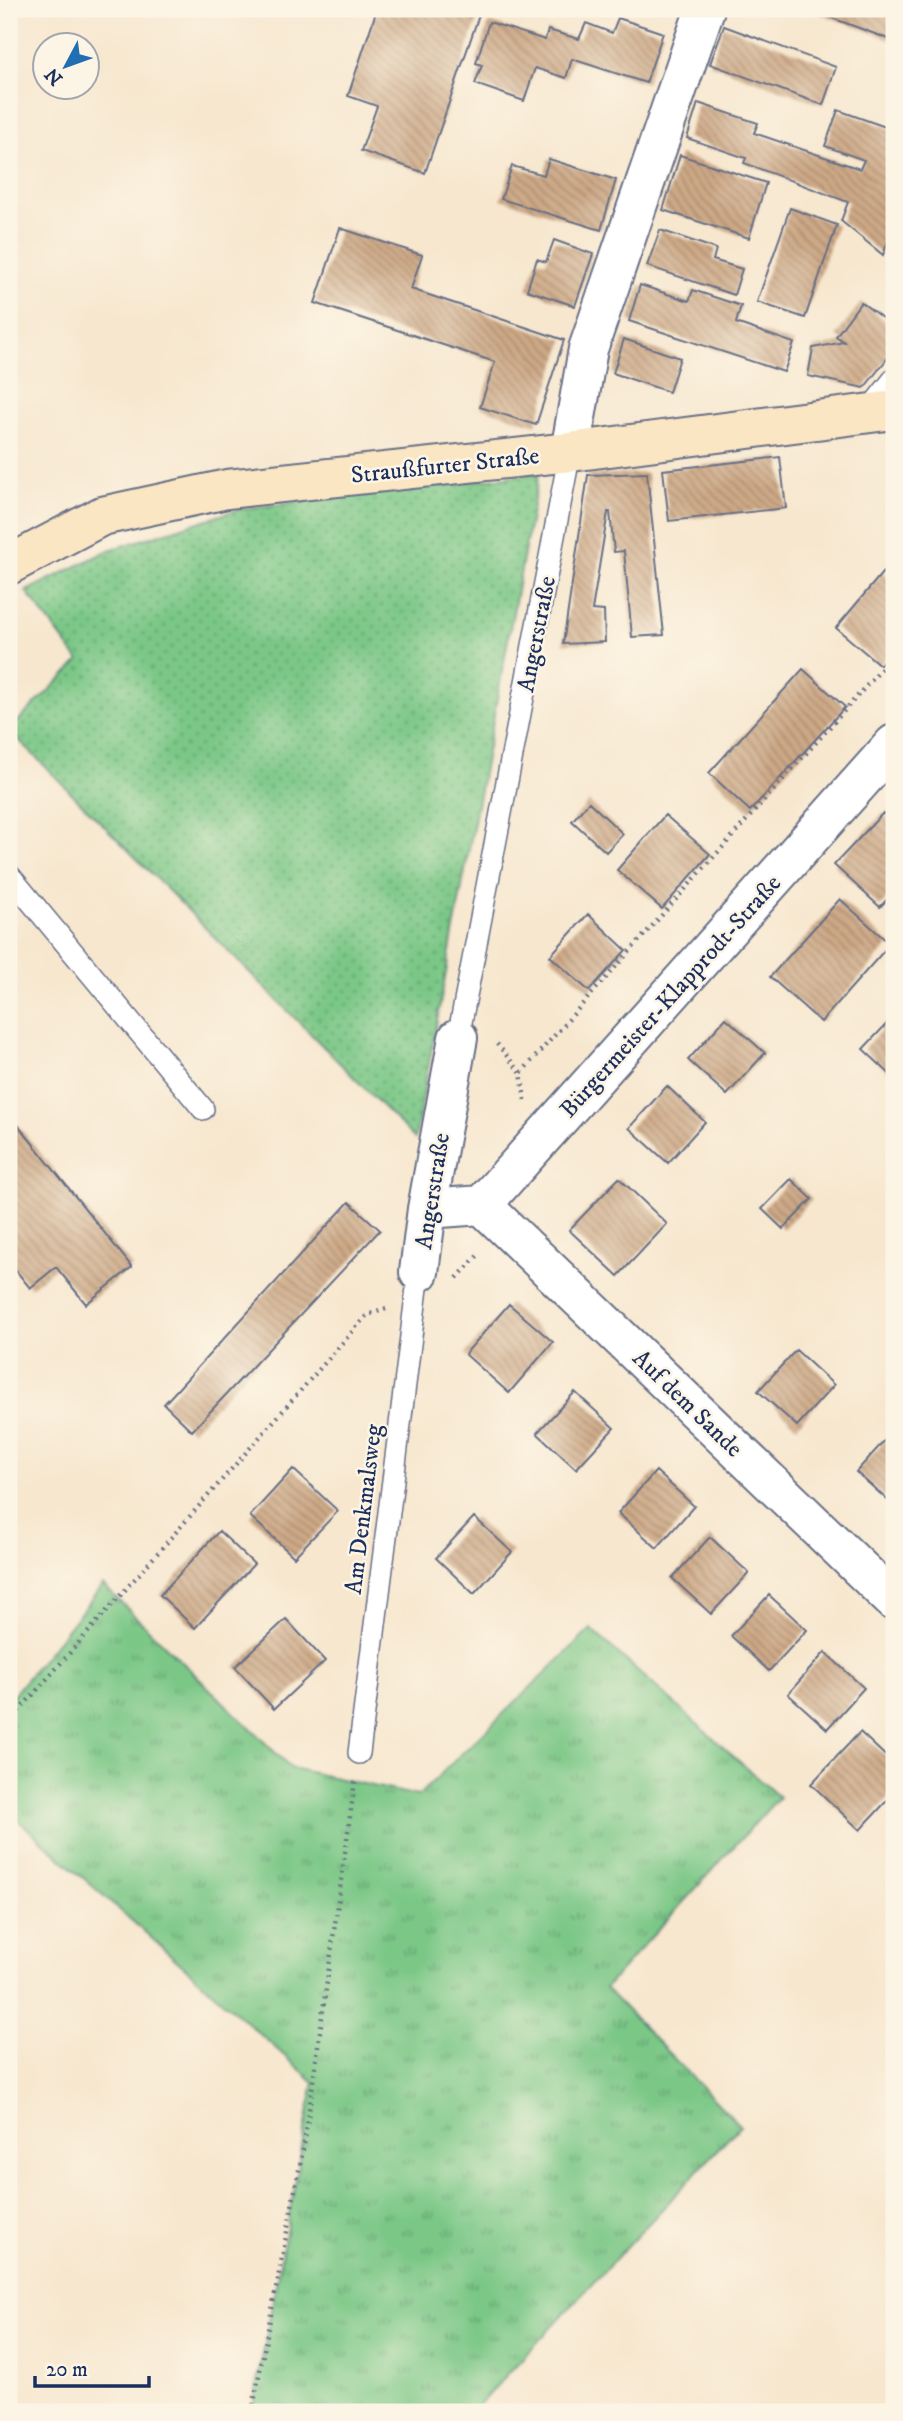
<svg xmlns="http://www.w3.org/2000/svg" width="903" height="2421" viewBox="0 0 903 2421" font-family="'IM FELL DW Pica',serif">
  <defs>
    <pattern id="grass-tufts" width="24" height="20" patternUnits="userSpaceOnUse" patternTransform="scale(1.75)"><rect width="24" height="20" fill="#7ac786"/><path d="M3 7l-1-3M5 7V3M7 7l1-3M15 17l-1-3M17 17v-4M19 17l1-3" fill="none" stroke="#63a271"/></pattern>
    <pattern id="garden-dots" width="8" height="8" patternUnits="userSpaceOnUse" patternTransform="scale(1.75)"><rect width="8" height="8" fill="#7ac786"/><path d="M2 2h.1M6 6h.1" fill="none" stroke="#63a271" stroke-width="1.8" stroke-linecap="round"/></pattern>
    <pattern id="building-back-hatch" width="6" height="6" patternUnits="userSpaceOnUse" patternTransform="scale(1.75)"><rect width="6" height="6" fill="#cea986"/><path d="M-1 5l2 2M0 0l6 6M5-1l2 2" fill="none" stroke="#a68a71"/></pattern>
  </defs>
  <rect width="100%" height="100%" fill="#fcf5e5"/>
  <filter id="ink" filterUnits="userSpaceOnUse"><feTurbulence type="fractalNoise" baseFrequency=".0143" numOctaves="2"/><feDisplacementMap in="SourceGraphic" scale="14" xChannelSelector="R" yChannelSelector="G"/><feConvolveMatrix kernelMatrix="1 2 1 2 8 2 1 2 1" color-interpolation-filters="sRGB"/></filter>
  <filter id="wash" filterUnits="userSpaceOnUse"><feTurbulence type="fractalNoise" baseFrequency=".00686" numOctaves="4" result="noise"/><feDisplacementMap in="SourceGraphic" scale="28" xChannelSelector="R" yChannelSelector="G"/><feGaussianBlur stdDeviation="1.57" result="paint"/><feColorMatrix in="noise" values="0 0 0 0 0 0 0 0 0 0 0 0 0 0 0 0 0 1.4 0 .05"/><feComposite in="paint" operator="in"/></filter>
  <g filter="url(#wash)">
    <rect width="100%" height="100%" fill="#f7e7cf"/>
    <!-- grass -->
    <path fill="url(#grass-tufts)" stroke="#4a7b72" stroke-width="2" d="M103,1585l188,183 127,28 173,-167 188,168 -174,191 135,138 -268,286h-220l62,-330 -305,-270v-112z"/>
    <!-- garden -->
    <path fill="url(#garden-dots)" stroke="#4a7b72" stroke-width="2" d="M539,473l-124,666 -406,-409 70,-69 -53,-70 83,-41 131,-41z"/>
    <g id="blocks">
      <!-- building -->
      <path fill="url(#building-back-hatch)" d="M377,9h104l-56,164 -64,-22 16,-45 -29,-10z
        M571,9h19l-2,6z
        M808,9h86v32l-3,-1z
        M618,18l45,15 -17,50 -74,-24 -6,19 -31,-10 -11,33 -49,-17 7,-19 -6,-2 13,-41 56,18 3,-10 31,9 7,-16 26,10z
        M724,26l112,41 -13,38 -113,-41z
        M698,103l60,20 -4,10 106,36 4,-9 -39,-14 13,-36 56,20v94l-11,31 -42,-34 7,-19 -104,-39 2,-5 -59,-20z
        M680,155l86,28 -17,55 -86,-28z
        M549,159l67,21 -15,50 -100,-31 11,-33 32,9z
        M790,208l47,17 -32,93 -48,-16z
        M340,228l82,27 -11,34 153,51 -28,85 -56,-18 15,-45 -180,-59z
        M660,230l56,19 -3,11 29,9 -8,26 -87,-29z
        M554,240l39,14 -18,52 -48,-16 10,-31 9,3z
        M640,285l49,16 4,-11 48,16 -5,17 58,20 -10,29 -155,-51z
        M861,302l33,25v23l-30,38 -56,-12 5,-28 31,-6 -8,-6z
        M624,339l56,19 -11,34 -56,-19z
        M780,457l6,51 -117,13 -6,-51z
        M647,473l17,162 -32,2 -8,-86 -10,1 -4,-40h-2l-16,98 12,1 1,31 -42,2 25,-169z
        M883,572l11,9v67l-14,17 -44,-37z
        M803,669l42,38 -95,104 -41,-38z
        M589,802l34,32 -17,18 -34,-31z
        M883,813l11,10v69l-14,15 -46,-42z
        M665,815l45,39 -48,55 -45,-39z
        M840,899l50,45 -69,78 -51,-45z
        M588,914l38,36 -37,41 -39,-35z
        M894,1016v62l-31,-29z
        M726,1018l39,35 -38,42 -39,-35z
        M667,1086l38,36 -37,41 -39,-35z
        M9,1114l123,153 -46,37 -30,-37 -26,21 -21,-26z
        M619,1178l48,46 -49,52 -49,-46z
        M791,1179l21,20 -29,30 -21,-20z
        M349,1202l31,28 -188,201 -28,-27z
        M509,1304l44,38 -44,51 -44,-39z
        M796,1350l38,35 -37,41 -39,-35z
        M575,1392l39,36 -38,41 -39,-36z
        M894,1430v76l-38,-34z
        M293,1469l45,42 -44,46 -44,-41z
        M656,1471l38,35 -37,42 -39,-35z
        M474,1517l38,35 -38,42 -38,-36z
        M219,1531l35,33 -59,64 -35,-33z
        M710,1537l39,36 -38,41 -39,-36z
        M769,1595l38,35 -38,41 -38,-35z
        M286,1619l39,42 -51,48 -39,-42z
        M825,1652l39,36 -37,41 -39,-35z
        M860,1732l34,32v29l-34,37 -49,-46z"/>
    </g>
  </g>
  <g filter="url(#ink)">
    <use href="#blocks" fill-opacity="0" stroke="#686f86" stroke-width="2"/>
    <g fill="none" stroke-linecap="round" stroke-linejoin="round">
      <defs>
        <path id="lane" d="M867,413l27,-34
          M9,875l194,234
          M458,1038l112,-586
          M359,1753l60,-481"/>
        <path id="street" d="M570,452l18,-103 117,-340
          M482,1205l412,396
          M427,1209l55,-4 412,-461
          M419,1272l8,-63 31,-171"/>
        <path id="secondary" d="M9,565l93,-49 125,-27 343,-37 324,-42"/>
      </defs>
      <!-- lane casing -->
      <use href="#lane" stroke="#686f86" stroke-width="24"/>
      <!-- street casing -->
      <use href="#street" stroke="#686f86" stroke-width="42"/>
      <!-- secondary casing -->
      <use href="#secondary" stroke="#686f86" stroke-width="42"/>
      <!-- path -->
      <path stroke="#686f86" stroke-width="4.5" stroke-dasharray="2 5" stroke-linecap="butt" d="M497,1044l24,29
        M525,1100l-4,-27 373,-418
        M457,1278l23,-25
        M9,1722l358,-407 19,-6
        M252,2412l53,-273 50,-358"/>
      <!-- lane -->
      <use href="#lane" stroke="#fff" stroke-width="21"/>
      <!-- street -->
      <use href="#street" stroke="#fff" stroke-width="38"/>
      <!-- secondary -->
      <use href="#secondary" stroke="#fbe6c4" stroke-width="38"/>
    </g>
  </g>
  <g text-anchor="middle" stroke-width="5" stroke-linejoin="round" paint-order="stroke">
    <!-- street labels -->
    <g font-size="24" fill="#1b2f5e" stroke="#fcf5e5">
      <text transform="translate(445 465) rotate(-6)" y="8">Straußfurter Straße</text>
      <text transform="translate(536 634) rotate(-79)" y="8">Angerstraße</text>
      <text transform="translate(670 996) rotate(-48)" y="8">Bürgermeister-Klapprodt-Straße</text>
      <text transform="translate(432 1191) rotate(-81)" y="8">Angerstraße</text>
      <text transform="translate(688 1403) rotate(44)" y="8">Auf dem Sande</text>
      <text transform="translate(363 1509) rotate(-83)" y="8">Am Denkmalsweg</text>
    </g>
  </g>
  <!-- margin -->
  <rect width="903" height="2421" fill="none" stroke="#fcf5e5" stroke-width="35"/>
  <!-- north arrow -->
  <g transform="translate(66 66) rotate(229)"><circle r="33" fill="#fcf5e5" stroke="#a2a6af" stroke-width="2"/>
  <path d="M0-5L12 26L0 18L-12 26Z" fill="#1f6fb2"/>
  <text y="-10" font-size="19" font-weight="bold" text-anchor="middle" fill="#1b2f5e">N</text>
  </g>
  <!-- scale -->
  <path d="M35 2376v10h114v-10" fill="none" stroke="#1b2f5e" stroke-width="3.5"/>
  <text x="46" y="2376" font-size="21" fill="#1b2f5e" stroke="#fcf5e5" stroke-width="5" paint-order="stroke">20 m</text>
</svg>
